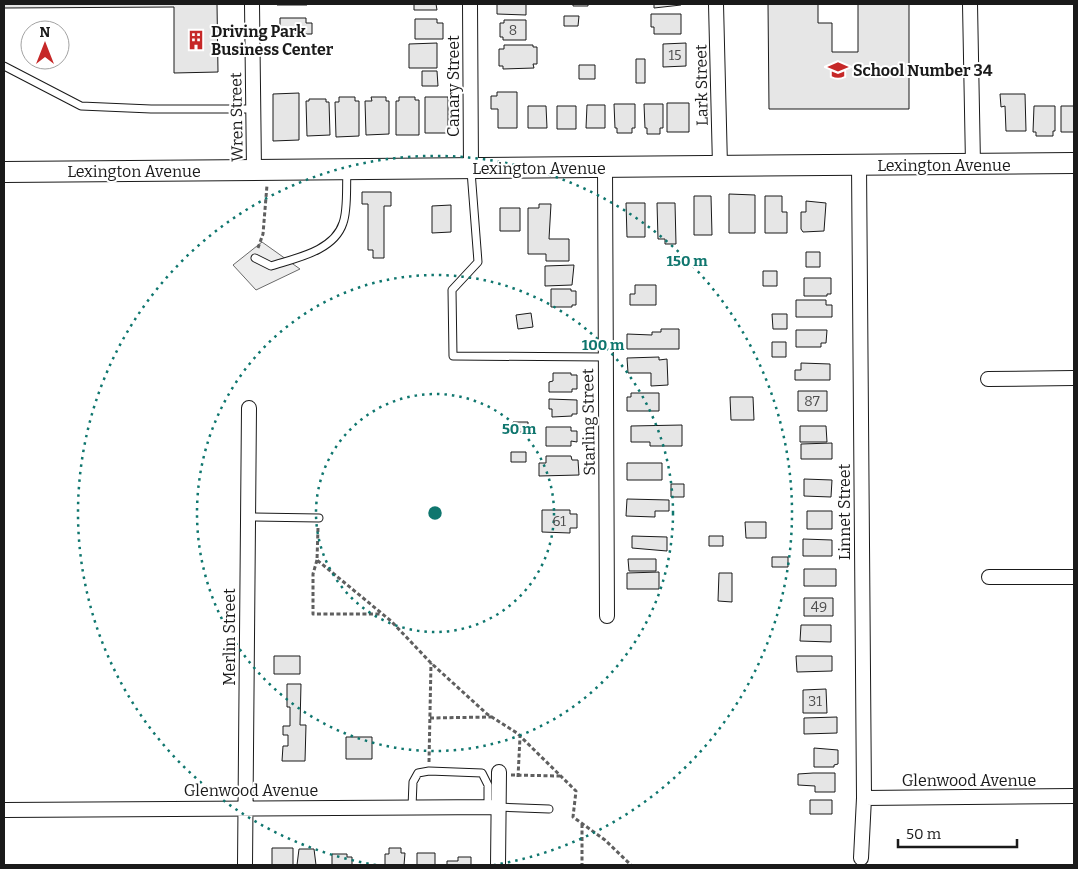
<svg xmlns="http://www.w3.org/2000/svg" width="1078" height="869" viewBox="0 0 1078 869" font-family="Bitter,serif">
  <rect width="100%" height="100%" fill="#fff"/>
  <!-- parking -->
  <path fill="#ededed" stroke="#6a6a6a" d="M262,242l38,27 -44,21 -23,-25z"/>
  <!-- building -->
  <path fill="#e6e6e6" stroke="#1a1a1a" d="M4,4h213l1,68 -44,1v-66l-170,1z
    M277,4h30v1h-30z
    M414,4h22l1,6h-23z
    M497,4h29v11l-29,-1z
    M573,4h15v2h-15z
    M654,4h27v1l-27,3z
    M768,4h50v19h14v29h26v-48h51v105h-140z
    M651,14h30v20h-27v-7h-3z
    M564,16h15l-1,10h-14z
    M280,18h26v5h6v11h-32z
    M415,19h22v4h6v16h-28z
    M504,20h22v20h-23v-3h-3v-14h4z
    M437,43v25h-28v-24z
    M686,43v23l-23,1v-23z
    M504,45h29v2h4v17h-4l1,4 -31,1v-3h-4v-17h5z
    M636,59h9v24h-9z
    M579,65h16v14h-16z
    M422,71h15l1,15h-16z
    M497,92h20v36h-19v-19h-7v-13h6z
    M299,93v47l-26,1v-47z
    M1000,94h25l1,37h-20l-1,-25 -4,1z
    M339,97h16v4h4v35l-23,1 -1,-35h4z
    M371,97h15v4h3v33l-23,1 -1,-34h7z
    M399,97h16v3h4v35h-23v-34h3z
    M425,97h23v36h-23z
    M309,99h17v3h3l1,33 -23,1 -1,-35h3z
    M667,103h22v29h-22z
    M614,104h21v24h-3v5h-15v-5h-2z
    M644,104h19v24h-3v6h-13v-6h-2z
    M587,105h18v23h-19z
    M528,106h18l1,22h-19z
    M557,106h19v23h-19z
    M1034,106h21v25h-2v5h-17v-4h-3z
    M1061,106h13v26h-13z
    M362,192h29v14h-7v52h-11v-8h-5v-46h-6z
    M729,194l26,1v38h-26z
    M694,196h17l1,39h-18z
    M765,196h17v16h5v21h-22z
    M806,201l20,2 -2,28 -21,1 -2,-3v-17h5z
    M626,203h19v34h-18z
    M657,203h18l1,41h-11v-5h-7z
    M539,204h12l-2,35h20v22h-23v-7h-18v-46h11z
    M451,205v27l-19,1v-27z
    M500,208h20v23h-20z
    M806,252h14v15h-14z
    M574,265l-2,20 -27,1v-20z
    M763,271h14v15h-14z
    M804,278h27v16h-4v2h-23z
    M635,285h21v20h-26v-11h5z
    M551,289h20v2h5v14h-4v2h-21z
    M796,300h30v5h6v12h-36z
    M531,313l2,14 -15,2 -2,-14z
    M772,314h15v15h-14z
    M661,329h18v20h-52v-15l25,1v-3h9z
    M796,330h31l-1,13h-5v4h-25z
    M772,342h14v15h-14z
    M659,357v3l8,-1 1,26 -17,1v-13h-23l-1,-15z
    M801,363l29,1v16h-35v-10h6z
    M553,373h18v2h6v14h-5v3h-23v-10l4,-1z
    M798,391h29v20h-29z
    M631,393h28v18h-32v-14h4z
    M730,397h23l1,23h-23z
    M549,399l28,1v14h-5v2l-20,1v-8h-3z
    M513,422h15v10h-15z
    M682,425v21h-32v-4h-19v-16z
    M800,426h26l1,16h-27z
    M546,427h25v4h6v11l-6,-1v5h-25z
    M832,443v16h-31v-15z
    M511,452h15v10h-15z
    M546,456h25l1,4h6l1,15 -40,1v-13h7z
    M627,463h35v17h-35z
    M804,479l28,1 -1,17 -27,-1z
    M671,484h13v13h-13z
    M627,499l42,1v11h-14v6l-29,-1z
    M542,510h28v4h7v14h-7v5l-28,-1z
    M807,511h25v18h-25z
    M745,522h21v16h-20z
    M632,536l35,1v14l-35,-3z
    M709,536h14v10h-14z
    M803,539l29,1v16h-29z
    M772,557h16v10h-16z
    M628,559h28v12h-27z
    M804,569h32v17h-32z
    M659,572v17h-32v-16z
    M719,573h13v29l-14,-1z
    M804,598h29v18h-29z
    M801,625h30v17l-31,-1z
    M274,656h26v18h-26z
    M796,656h36v15l-35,1z
    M287,684h14l-1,41h6l-1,36h-23l1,-15h5v-11h-5v-9h7v-19h-3z
    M826,689l1,24h-24v-23z
    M837,717v16l-33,1v-16z
    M346,737h26v22h-26z
    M814,748l24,2v14l-4,1v2h-20z
    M813,773h22v19h-20v-6l-17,-1v-11z
    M810,800h22v14h-22z
    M272,848h21v17h-21z
    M389,848h12v5h4l-1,12h-19v-11h4z
    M299,849h15l2,16h-19z
    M417,853h18v12h-18z
    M332,854h15v3h5v8h-20z
    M458,857h13v8h-24v-4h11z"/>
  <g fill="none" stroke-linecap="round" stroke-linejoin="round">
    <defs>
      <path id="lane" d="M4,66l77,40 70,3h103
        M471,171l7,91 -26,28 1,66 152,1
        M255,258l16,8c25,-8 63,-15 72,-43 5,-13 3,-37 4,-51
        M248,517l71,1
        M412,807l1,-25 5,-9 11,-2 53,2 6,12v22
        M498,807l51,2"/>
      <path id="street" d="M252,4l2,166
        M470,4l1,164
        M716,4l4,162
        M970,4l3,160
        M859,165l5,633 -3,60
        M605,167l2,449
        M988,379l86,-1
        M989,577h85
        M864,798l210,-2
        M4,810l494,-3
        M245,865l4,-457
        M498,865l1,-93"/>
      <path id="secondary" d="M4,172l1070,-9"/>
    </defs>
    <!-- lane casing -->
    <use href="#lane" stroke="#1a1a1a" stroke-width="9"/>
    <!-- street casing -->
    <use href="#street" stroke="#1a1a1a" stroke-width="16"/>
    <!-- secondary casing -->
    <use href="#secondary" stroke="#1a1a1a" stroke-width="22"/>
    <!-- path -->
    <path stroke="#5f5f5f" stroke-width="3" stroke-dasharray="4 2.5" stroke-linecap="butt" d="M258,248l5,-14 4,-49
      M318,528l-1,32 74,61 40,42 56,51 30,19 59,58 -3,26 32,23 26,25
      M317,560l-4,14v40h68
      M430,718l62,-1
      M429,762l2,-99
      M511,775l49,1
      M518,777l2,-40
      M582,824v41"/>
    <!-- lane -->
    <use href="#lane" stroke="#fff" stroke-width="7"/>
    <!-- street -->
    <use href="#street" stroke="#fff" stroke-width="14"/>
    <!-- secondary -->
    <use href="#secondary" stroke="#fff" stroke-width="20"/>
  </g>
  <!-- distance rings -->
  <g fill="none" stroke="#0f766e" stroke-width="2.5" stroke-dasharray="2.5 5">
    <circle cx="435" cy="513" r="119"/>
    <circle cx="435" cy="513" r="238"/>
    <path d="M376 865A357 357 0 1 1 494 865"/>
  </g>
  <!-- icons -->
  <defs>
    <symbol id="building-bare" viewBox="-9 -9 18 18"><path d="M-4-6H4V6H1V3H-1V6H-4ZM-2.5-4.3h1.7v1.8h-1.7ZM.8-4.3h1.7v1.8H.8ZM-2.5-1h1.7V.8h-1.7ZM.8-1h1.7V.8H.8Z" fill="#c62828" stroke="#fff" stroke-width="2.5" paint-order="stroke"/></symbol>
    <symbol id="school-bare" viewBox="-9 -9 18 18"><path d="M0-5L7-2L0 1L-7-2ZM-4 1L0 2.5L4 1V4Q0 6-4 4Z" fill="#c62828" stroke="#fff" stroke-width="2.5" paint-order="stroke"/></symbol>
  </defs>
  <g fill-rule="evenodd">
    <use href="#building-bare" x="182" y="26" width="28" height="28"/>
    <use href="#school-bare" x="824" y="56" width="28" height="28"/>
  </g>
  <g text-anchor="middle" stroke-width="4" stroke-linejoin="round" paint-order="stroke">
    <!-- number labels -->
    <g font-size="14" fill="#4d4d4d">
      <text x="513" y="35">8</text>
      <text x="675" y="60">15</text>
      <text x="812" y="406">87</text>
      <text x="559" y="526">61</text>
      <text x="819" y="612">49</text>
      <text x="815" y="706">31</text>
    </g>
    <!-- poi labels -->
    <g font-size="16" font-weight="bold" fill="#1a1a1a" stroke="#fff" text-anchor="start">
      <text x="211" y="37">Driving Park<tspan x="211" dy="18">Business Center</tspan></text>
      <text x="853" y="76">School Number 34</text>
    </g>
    <!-- street labels -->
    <g font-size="16" fill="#1a1a1a" stroke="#fff">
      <text transform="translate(701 85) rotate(-91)" y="6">Lark Street</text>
      <text transform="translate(453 86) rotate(-90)" y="6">Canary Street</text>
      <text transform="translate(236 117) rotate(-91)" y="6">Wren Street</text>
      <text x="944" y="171">Lexington Avenue</text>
      <text x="539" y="174">Lexington Avenue</text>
      <text x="134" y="177">Lexington Avenue</text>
      <text transform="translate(588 422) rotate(-91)" y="6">Starling Street</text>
      <text transform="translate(844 512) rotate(-90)" y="6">Linnet Street</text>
      <text transform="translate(229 637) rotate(-90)" y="6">Merlin Street</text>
      <text x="969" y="786">Glenwood Avenue</text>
      <text x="251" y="796">Glenwood Avenue</text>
    </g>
  </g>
  <circle cx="435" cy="513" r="8" fill="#0f766e" stroke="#fff" stroke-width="2.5"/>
  <g font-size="15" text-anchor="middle" font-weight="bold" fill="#0f766e" stroke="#fff" stroke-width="4" stroke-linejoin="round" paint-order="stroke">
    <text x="687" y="266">150 m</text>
    <text x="603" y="350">100 m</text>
    <text x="519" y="434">50 m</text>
  </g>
  <!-- border -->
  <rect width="1078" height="869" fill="none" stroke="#1a1a1a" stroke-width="10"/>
  <!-- north arrow -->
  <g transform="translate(45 45)"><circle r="24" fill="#ffffff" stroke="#a3a3a3"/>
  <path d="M0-4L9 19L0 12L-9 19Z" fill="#c62828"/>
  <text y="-8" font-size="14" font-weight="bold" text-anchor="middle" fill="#1a1a1a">N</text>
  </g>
  <!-- scale -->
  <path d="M898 839v8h119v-8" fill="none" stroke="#1a1a1a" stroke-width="2.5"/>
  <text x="906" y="839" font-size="15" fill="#1a1a1a" stroke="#ffffff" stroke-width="4" paint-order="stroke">50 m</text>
</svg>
